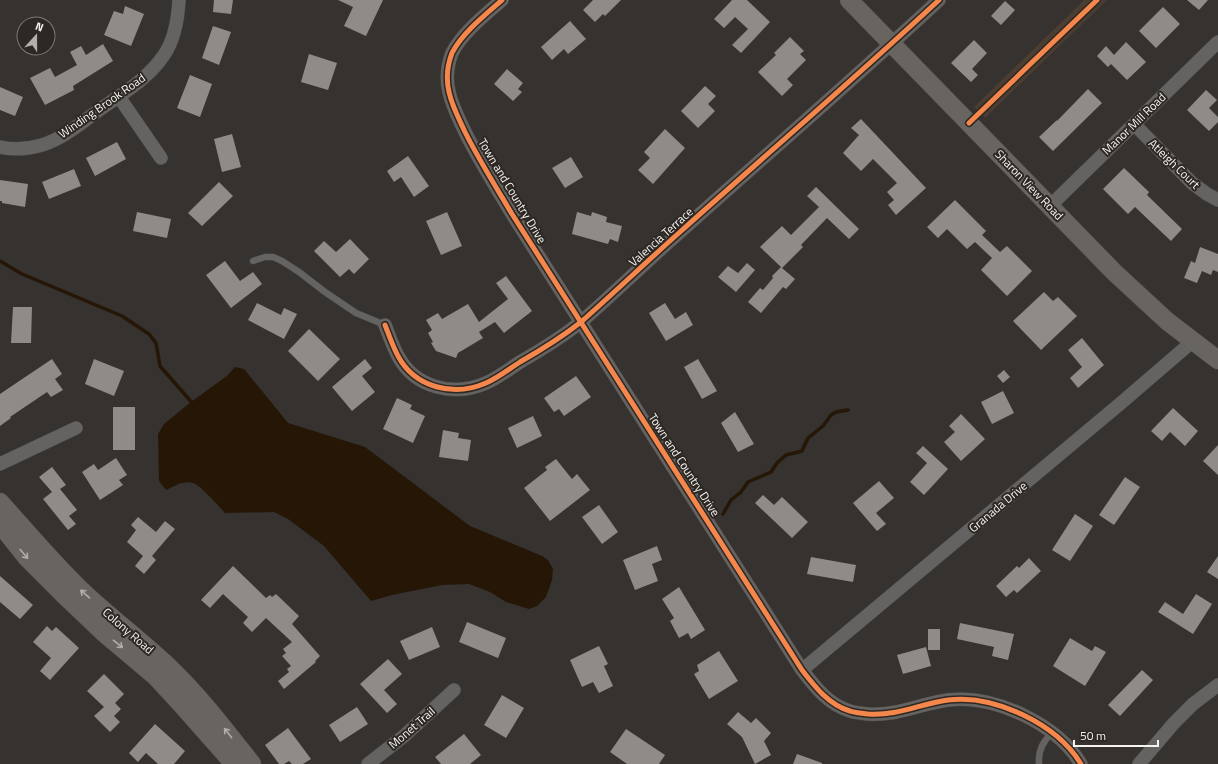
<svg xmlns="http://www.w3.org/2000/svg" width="1218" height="764" viewBox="0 0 1218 764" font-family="'Titillium Web',sans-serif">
  <rect width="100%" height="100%" fill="#35322f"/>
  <!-- green -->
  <path fill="#4b3d31" d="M1084,0h23l-122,118 -11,-11z"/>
  <!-- water -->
  <path fill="#251606" d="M235,367l9,2 44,54 77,24 105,79 72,30 6,4 5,9 -1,11 -6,17 -9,9 -8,3 -23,-7 -16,-10 -21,-8 -27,1 -50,10 -21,6 -47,-55 -36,-27 -14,-7 -49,1c-5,-6 -25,-28 -32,-30 -9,-3 -19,3 -27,7l-7,-9 -1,-47 6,-10 27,-22 36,-26z"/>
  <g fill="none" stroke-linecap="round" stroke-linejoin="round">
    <!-- stream -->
    <path stroke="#251606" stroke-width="3.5" d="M0,261l22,13 100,42 27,18 7,9 4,23 34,39
      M723,514l8,-14 10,-8 7,-10 23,-10 6,-9 9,-8 16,-4 6,-13 15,-12 8,-11 5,-3 12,-2"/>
  </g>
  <!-- building -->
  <path fill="#8e8b89" d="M214,0h19l-2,14 -18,-2z
    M338,0h45l-17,36 -22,-10 9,-19z
    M593,0h28l-16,16 -2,-2 -8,8 -12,-12z
    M732,0h15l23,22 -29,31 -9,-8 16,-16 -13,-12 -11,11 -10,-9z
    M1187,0h21l-9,10z
    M1005,1l10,9 -14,15 -10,-9z
    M125,6l19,8 -13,32 -27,-11 10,-24 9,3z
    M1163,7l17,17 -24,24 -17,-17z
    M570,21l16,18 -18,15 -4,-5 -12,11 -11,-13z
    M213,26l18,6 -12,33 -17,-7z
    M790,37l14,14 -4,3 6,6 -19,19 6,6 -11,11 -24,-24 18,-17 -2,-2z
    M974,40l13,13 -15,16 6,6 -7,7 -20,-19z
    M1126,42l20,20 -19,18 -16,-16 -3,3 -11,-11 9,-10 8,9z
    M103,44l10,17 -40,25 1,4 -29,15 -15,-27 20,-10 5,9 22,-12 -7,-13 11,-6 5,9z
    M309,54l28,9 -9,27 -27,-8z
    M507,69l16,14 -5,6 4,3 -9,9 -19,-17z
    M190,75l22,9 -12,33 -23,-9z
    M705,86l11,10 -8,8 7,7 -17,17 -17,-17z
    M0,87l23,10 -8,19 -15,-6z
    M1088,89l14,14 -49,48 -14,-14 18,-17v1z
    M1206,90l11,10 -8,8 9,9v5l-9,9 -22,-21z
    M861,119l65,69 -30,27 -8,-10 6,-5 -7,-8 10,-9 -24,-24 -12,12 -18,-18 16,-18 -8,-7z
    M665,129l20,19 -32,36 -15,-14 12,-12 -6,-6z
    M232,134l9,33 -19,5 -8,-33z
    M117,142l9,17 -31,17 -9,-18z
    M408,156l21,30 -15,11 -13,-20 -7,5 -7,-11z
    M571,157l12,20 -18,11 -13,-20z
    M1124,168l25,24 -2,3 35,34 -11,12 -36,-34 -7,7 -25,-25z
    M74,169l7,17 -32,13 -7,-17z
    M0,180l28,4 -3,23 -23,-4v-2h-2z
    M219,182l14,14 -31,30 -14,-13z
    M816,187l43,42 -10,10 -22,-21 -26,27 2,2 -21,21 13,11 -9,10 -3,-2 -22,26 -13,-11 12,-14 3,2 10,-12 -1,-2 9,-9 -21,-20 22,-21 9,9 28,-28 -12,-11z
    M955,200l31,31 -4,4 18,17 7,-6 25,25 -25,25 -26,-26 11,-12 -17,-16 -8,7 -20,-20 -9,9 -11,-11z
    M137,212l34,7 -4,19 -34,-7z
    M447,212l15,34 -21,9 -15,-34z
    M577,212l14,4 1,-4 15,5 -1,5 16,4 -4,16 -8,-3 -2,5 -36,-10z
    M350,239l19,20 -15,15 -5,-5 -9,8 -26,-26 10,-10 12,11z
    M1200,247l18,7v18l-5,-2 -2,5 -9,-4 -5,12 -13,-5 7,-17 4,2z
    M225,261l15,20 13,-9 9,12 -31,24 -25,-33z
    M747,263l8,7 -19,22 -18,-15 10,-11 10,7z
    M506,276l26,35 -28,22 -9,-11 -16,10 4,6 -25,15 -2,5 -20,-7 -5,-8 2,-1 -5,-9 4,-3 -6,-10 12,-7 4,6 26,-15 11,18 29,-23 -12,-16z
    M1044,292l9,9 5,-4 19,19 -36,34 -28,-29z
    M257,303l24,12 3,-7 13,6 -13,25 -36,-19z
    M665,303l10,16 11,-7 7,13 -27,16 -17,-28z
    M13,307h19l-1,36h-20z
    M309,329l31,30 -22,22 -30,-30z
    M1082,338l22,27 -26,23 -8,-10 12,-11 -14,-17z
    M52,359l10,15 -7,5 8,11 -12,7 -4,-5 -37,25 1,1 -11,8v-32z
    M94,359l30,12 -10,25 -29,-12z
    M365,359l7,9 -10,8 13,16 -23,19 -20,-24z
    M698,359l19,32 -15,8 -18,-32z
    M1004,370l6,7 -7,6 -6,-7z
    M576,376l15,21 -27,19 -5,-7 -5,3 -10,-14z
    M1003,391l11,22 -22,11 -11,-22z
    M397,398l15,7 -2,4 15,7 -12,27 -30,-14z
    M113,407h22v43h-22z
    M1173,408l25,23 -13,15 -15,-14 -8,9 -11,-10z
    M735,412l19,32 -16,8 -17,-29z
    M961,414l24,25 -24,22 -17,-19 11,-10 -6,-6z
    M533,416l9,20 -25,12 -9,-20z
    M443,430l16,3 -1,5 13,2 -3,21 -29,-4z
    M1218,445v30l-15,-14z
    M923,446l25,23 -24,26 -14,-13 17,-19 -11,-10z
    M116,458l11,17 -8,5 4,5 -23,15 -18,-28 12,-8 4,6z
    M556,459l16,20 5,-5 13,16 -40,31 -26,-33 23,-18 -2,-3z
    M52,467l14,18 -6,4 17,21 -8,6 7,8 -8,6 -25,-31 9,-7 -13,-15z
    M1125,477l15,10 -26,38 -15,-10z
    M879,481l15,17 -18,15 10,11 -9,7 -24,-28z
    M763,495l11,10 8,-8 26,25 -16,16 -37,-35z
    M599,505l19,27 -16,12 -20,-27z
    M1075,514l18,12 -23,35 -18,-11z
    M138,517l18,15 9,-11 10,8 -23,27 4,4 -12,14 -9,-8 8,-10 -16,-14 9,-12 -5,-5z
    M657,546l5,14 -10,4 6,17 -23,9 -12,-30z
    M1218,556v23l-11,-7z
    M811,557l45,8 -3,17 -46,-8z
    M1029,558l12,13 -24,22 -3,-3 -8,7 -10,-11 21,-20 2,2z
    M233,566l33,32 4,-3 2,2 4,-3 23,22 -7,8 28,32 -5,5 1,1 -32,27 -6,-8 11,-9 -2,-3 4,-3 -9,-10 4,-3 -3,-4 9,-7 -26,-24 -14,14 -9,-9 5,-6 -25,-23 -13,14 -9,-8z
    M0,576l33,29 -13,14 -20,-17z
    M679,587l26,43 -14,9 -3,-6 -9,5 -9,-17 4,-3 -12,-19z
    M1196,594l16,10 -19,30 -35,-22 7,-10 18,12z
    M467,622l39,16 -8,20 -39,-16z
    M960,623l54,11 -6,26 -16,-4 2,-9 -37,-8z
    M47,626l5,5 4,-4 23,21 -29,32 -10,-9 11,-13 -18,-16z
    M432,627l8,20 -31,13 -9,-19z
    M928,629h12v21h-12z
    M1070,638l22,13 3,-5 11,6 -21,34 -32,-20z
    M599,646l9,18 -4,2 9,20 -14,7 -6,-11 -11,5 -12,-27z
    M926,647l5,19 -28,8 -6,-19z
    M719,651l19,30 -29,18 -15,-25 5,-3 -2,-6z
    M388,659l14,15 -18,16 13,14 -10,9 -27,-29z
    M1142,670l11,10 -33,36 -12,-11z
    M104,674l20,20 -9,9 6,6 -7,7 6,6 -10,10 -16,-16 10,-9 -17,-16z
    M502,695l22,13 -18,30 -22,-13z
    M357,707l11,17 -28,18 -11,-17z
    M738,712l13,11 5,-5 15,15 -7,8 7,14 -16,9 -13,-27 -15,-13z
    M155,724l30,27 -11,13h-16l-12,-11 -8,9 -9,-9z
    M288,728l23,31 -8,5h-11l-3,-3 -5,3h-5l-14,-19z
    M626,729l39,26 -6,9h-32l-17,-12z
    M464,734l17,21 -11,9h-29l-6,-7z
    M797,754l25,9v1h-29z"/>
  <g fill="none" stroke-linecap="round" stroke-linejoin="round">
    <defs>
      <path id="lane" d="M253,261l12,-4h8l9,4 17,11 26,20 31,21 29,12
        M1039,764c-1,-12 4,-23 13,-31"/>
      <path id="street" d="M502,0c-16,14 -40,33 -50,53 -5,13 -6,26 -3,39 3,14 10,27 16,40 14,28 31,55 47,82l290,456c13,17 27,35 48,41 5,2 12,2 18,3 30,2 51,-10 80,-14 46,-6 109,24 133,64
        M119,97l42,61
        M1134,124l58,59 15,11 11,6
        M0,147c14,3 29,2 42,-2 22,-7 39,-22 57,-35 23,-16 49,-31 65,-55 11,-16 14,-36 15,-55
        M1050,206l168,-164
        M385,325c4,10 8,22 13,31 17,32 56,41 88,27 12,-5 23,-14 34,-21 21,-12 42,-25 61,-40 33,-29 65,-60 99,-90 86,-77 174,-153 259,-232
        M0,464l76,-36
        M802,670l319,-267 72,-62
        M368,764l36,-28 50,-46
        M1139,764l35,-41 19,-19 25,-19"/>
      <path id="secondary" d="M849,0l265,272 53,49 51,39
        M0,502c26,29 52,60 80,87 29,28 62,52 91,80 30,29 55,62 81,95
        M0,524l27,34 36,36 41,39 51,43 25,27 54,61"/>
    </defs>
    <!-- lane casing -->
    <use href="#lane" stroke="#514e4b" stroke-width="7"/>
    <!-- street casing -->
    <use href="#street" stroke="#514e4b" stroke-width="14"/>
    <!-- secondary casing -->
    <use href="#secondary" stroke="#514e4b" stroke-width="19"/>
    <!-- lane -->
    <use href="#lane" stroke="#656361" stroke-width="6"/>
    <!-- street -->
    <use href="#street" stroke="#656361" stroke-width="13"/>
    <!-- secondary -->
    <use href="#secondary" stroke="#686460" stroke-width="18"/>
    <defs>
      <path id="cycleway" d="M502,0c-16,14 -40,33 -50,53 -5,13 -6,26 -3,39 3,14 10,27 16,40 14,28 31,55 47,82l290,456c13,17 27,35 48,41 5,2 12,2 18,3 30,2 51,-10 80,-14 46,-6 109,24 133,64
        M969,123l128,-123
        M385,325c4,10 8,22 13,31 17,32 56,41 88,27 12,-5 23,-14 34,-21 21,-12 42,-25 61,-40 33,-29 65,-60 99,-90 86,-77 174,-153 259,-232"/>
    </defs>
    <!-- cycleway casing -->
    <use href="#cycleway" stroke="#2d2823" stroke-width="8"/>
    <!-- cycleway -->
    <use href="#cycleway" stroke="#f5874c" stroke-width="5"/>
  </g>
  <!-- one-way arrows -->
  <defs><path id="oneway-shaft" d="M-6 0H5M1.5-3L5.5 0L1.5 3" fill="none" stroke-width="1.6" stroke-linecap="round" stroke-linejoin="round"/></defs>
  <g stroke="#b0aca8">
    <use href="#oneway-shaft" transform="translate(24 554) rotate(50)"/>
    <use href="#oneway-shaft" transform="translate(85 594) rotate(-139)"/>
    <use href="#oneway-shaft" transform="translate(118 644) rotate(39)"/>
    <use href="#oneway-shaft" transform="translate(228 733) rotate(-128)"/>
  </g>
  <g text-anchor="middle" stroke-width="4" stroke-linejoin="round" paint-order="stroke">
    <!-- street labels -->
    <g font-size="12" fill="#f7f4f0" stroke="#2d2823">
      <text transform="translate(102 106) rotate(-35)" y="4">Winding Brook Road</text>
      <text transform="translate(1134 124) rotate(-44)" y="4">Manor Mill Road</text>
      <text transform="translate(1174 164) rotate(44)" y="4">Atleigh Court</text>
      <text transform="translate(1029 185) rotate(46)" y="4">Sharon View Road</text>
      <text transform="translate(512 191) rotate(59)" y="4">Town and Country Drive</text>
      <text transform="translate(661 237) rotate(-42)" y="4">Valencia Terrace</text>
      <text transform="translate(684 465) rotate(57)" y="4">Town and Country Drive</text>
      <text transform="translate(998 507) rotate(-40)" y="4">Granada Drive</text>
      <text transform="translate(128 631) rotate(41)" y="4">Colony Road</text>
      <text transform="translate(412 728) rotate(-41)" y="4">Monet Trail</text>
    </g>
  </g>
  <!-- north arrow -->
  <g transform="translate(36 36) rotate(21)"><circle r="19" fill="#2d2823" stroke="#7e7a75"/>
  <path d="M0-3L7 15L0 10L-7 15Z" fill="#b3b0ac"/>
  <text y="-6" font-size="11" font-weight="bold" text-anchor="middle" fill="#f7f4f0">N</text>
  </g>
  <!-- scale -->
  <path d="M1074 740v6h84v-6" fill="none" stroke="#f7f4f0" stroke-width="2"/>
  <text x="1080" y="740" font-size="12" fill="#f7f4f0" stroke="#2d2823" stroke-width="3" paint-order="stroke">50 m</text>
</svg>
